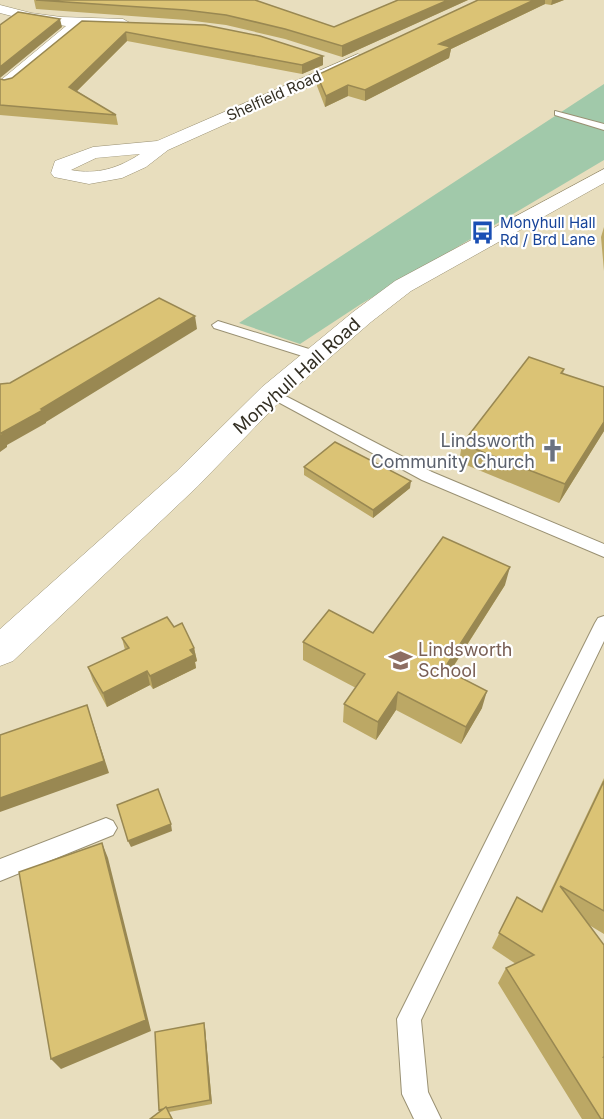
<svg xmlns="http://www.w3.org/2000/svg" width="604" height="1119" viewBox="0 0 604 1119" font-family="Inter,sans-serif">
  <rect width="100%" height="100%" fill="#e8debe"/>
  <!-- green -->
  <path fill="#a1c9aa" d="M604,84v76l-243,144 -61,40 -61,-21z"/>
  <g fill="none" stroke-linecap="round" stroke-linejoin="round">
    <defs>
      <path id="lane" d="M555,111l49,13v6l-49,-15z
        M218,321l104,32 1,3 -6,4 -5,-1 -98,-31 -2,-3z
        M272,389l160,83 172,72v13l-182,-77 -155,-84 -2,-3 2,-3z
        M604,616v25l-183,379 7,72 13,27h-27l-12,-25 -5,-75 198,-396 3,-5z
        M106,818l7,3 4,7 -4,7 -113,46v-22z"/>
      <path id="street" d="M0,5l31,8 30,4 62,2 7,4 -7,4h-40l-70,59 -6,2 -7,-3 1,-5 65,-54 -35,-5 -31,-8z
        M358,54l8,5 -2,3 -196,88 -22,17 -24,11 -33,6 -35,-7 -3,-4 4,-12 38,-14 64,-6zM140,154c-21,14 -43,21 -69,16l25,-12z"/>
      <path id="secondary" d="M604,169v14l-193,108 -40,31 -89,77 -84,87 -185,175 -13,5v-37l176,-157 86,-85 91,-75 42,-31z"/>
    </defs>
    <!-- lane casing -->
    <use href="#lane" stroke="#999072" stroke-width="2"/>
    <!-- street casing -->
    <use href="#street" stroke="#999072" stroke-width="1"/>
    <!-- secondary casing -->
    <use href="#secondary" stroke="#999072" stroke-width="1"/>
    <!-- lane -->
    <use href="#lane" fill="#fff" fill-rule="evenodd"/>
    <!-- street -->
    <use href="#street" fill="#fff" fill-rule="evenodd"/>
    <!-- secondary -->
    <use href="#secondary" fill="#fff" fill-rule="evenodd"/>
  </g>
  <!-- wall -->
  <path fill="#bca865" d="M34,0h221l79,27 64,-27h70l-126,57 -57,-18 -59,-14 -40,-5 -150,-11z
    M478,0h86l-13,5 -6,-1 -94,45 -2,9 -84,43 -17,-5 -23,11 -8,-21v-11z
    M82,21l241,44 -21,9 -175,-33 -50,50 39,24 2,10 -118,-10v-36l4,1 8,-2z
    M604,227v44l-3,-34z
    M564,369l-1,5 41,13v44l-45,72 -100,-41 3,-18z
    M304,467l106,21 -37,30 -69,-43z
    M505,585l-55,87 32,36 -21,36 -65,-34 -20,30 -33,-18 1,-18 12,-16 -53,-28v-18l70,-9z
    M174,627l20,21 3,13 -2,1 1,6 -43,21 -3,-4 -43,22 -14,-26 -5,-14 37,-17 -3,-12z
    M604,778v156l-15,-9 15,194h-22l-84,-136 8,-15 10,-4 -24,-16 25,-51 24,14z
    M204,1023l1,5 7,76 -43,8 4,7h-23l10,-7 -1,-2z"/>
  <!-- shaded-wall -->
  <path fill="#998852" d="M448,0h20l-126,57v-11z
    M534,0h11v4l-94,45 -2,9 -84,43v-11l74,-46z
    M552,0h12l-13,5z
    M60,19l2,8 -62,51v-11z
    M126,32l1,9 -56,56 -2,-10z
    M323,56v9l-21,9v-9z
    M348,85v11l-23,11 1,-11z
    M195,316l2,13 -151,93v1l-39,22v2l-7,5v-16l1,-3z
    M604,422v9l-45,72 6,-19z
    M411,481l-1,7 -37,30v-8z
    M510,567l-5,18 -65,102 4,-18z
    M194,648l3,13 -2,1 1,6 -43,21 -3,-13z
    M147,671l3,14 -43,22 -4,-14z
    M487,691l-5,17 -21,36 5,-17z
    M398,692l-2,18 -20,30 2,-18z
    M87,705l22,68 -109,39v-14z
    M171,824l1,7 -41,16 -3,-6z
    M102,843l6,15 43,173 -90,38 -10,-10z
    M204,1023l1,5 7,76 -2,-4z"/>
  <!-- building -->
  <path fill="#dbc375" stroke="#998852" stroke-width="1.5" d="M36,0h219l79,27 64,-27h50l-106,46 -57,-17 -59,-14 -41,-5z
    M478,0h56l-95,44 12,3 -86,43 -17,-5 -22,11 -9,-21z
    M18,12l42,7 -60,48v-42z
    M82,21l123,4 55,11 63,20 -21,9 -176,-33 -57,55 47,28 -116,-10v-26l4,1 8,-2z
    M159,298l36,18 -154,93 2,1 -42,23 2,1 -3,2v-52l10,-1z
    M529,357l35,12 -3,4 43,14v35l-39,62 -103,-40z
    M335,442l76,39 -38,29 -69,-43z
    M443,537l67,30 -66,102 43,22 -21,36 -68,-35 -20,30 -34,-18 21,-30 -62,-32 26,-32 44,23z
    M167,617l7,10 8,-4 12,25 -4,2 4,5 -44,21 -3,-5 -44,22 -15,-26 41,-19 -7,-10z
    M87,705l17,56 -104,37v-63z
    M604,781v130l-44,-25 44,59v111l-1,2 1,-1v62h-3l-95,-151 28,-13 -35,-22 18,-36 25,15z
    M158,789l13,35 -43,17 -11,-36z
    M102,843l44,177 -95,39 -32,-187z
    M204,1023l6,77 -43,8 -1,-1 -3,2 -4,1 -4,-78z
    M166,1107l6,12h-22z"/>
  <!-- icons -->
  <defs>
    <symbol id="bus-bare" viewBox="-9 -9 18 18"><path d="M-5-6H5V4H4V6H2V4H-2V6H-4V4H-5ZM-3.5-4V0h7V-4ZM-3.5 1.2v1.5H-2V1.2ZM2 1.2v1.5H3.5V1.2Z" fill="#1a4fb4" stroke="#fff" stroke-width="2.5" paint-order="stroke"/></symbol>
    <symbol id="church-bare" viewBox="-9 -9 18 18"><path d="M-1.2-6h2.4v3.5h3.3v2.4h-3.3V6h-2.4V-.1h-3.3v-2.4h3.3Z" fill="#6b7280" stroke="#fff" stroke-width="2.5" paint-order="stroke"/></symbol>
    <symbol id="school-bare" viewBox="-9 -9 18 18"><path d="M0-5L7-2L0 1L-7-2ZM-4 1L0 2.5L4 1V4Q0 6-4 4Z" fill="#8d6e63" stroke="#fff" stroke-width="2.5" paint-order="stroke"/></symbol>
  </defs>
  <g fill-rule="evenodd">
    <use href="#bus-bare" x="466" y="216" width="33" height="33"/>
    <use href="#church-bare" x="536" y="434" width="33" height="33"/>
    <use href="#school-bare" x="384" y="644" width="33" height="33"/>
  </g>
  <g text-anchor="middle" stroke-width="4.5" stroke-linejoin="round" paint-order="stroke">
    <!-- far-street labels -->
    <g font-size="15" fill="#332f23" stroke="#fff">
      <text transform="translate(274 96) rotate(-24)" y="5">Shelfield Road</text>
    </g>
    <!-- far-transit labels -->
    <g font-size="15" fill="#164399" stroke="#fff" text-anchor="start">
      <text x="500" y="228">Monyhull Hall<tspan x="500" dy="17">Rd / Brd Lane</tspan></text>
    </g>
    <!-- street labels -->
    <g font-size="18" fill="#332f23" stroke="#fff">
      <text transform="translate(297 376) rotate(-42)" y="6">Monyhull Hall Road</text>
    </g>
    <!-- worship labels -->
    <g font-size="18" fill="#5b616d" stroke="#fff" text-anchor="end">
      <text x="535" y="447">Lindsworth<tspan x="535" dy="21">Community Church</tspan></text>
    </g>
    <!-- education labels -->
    <g font-size="18" fill="#785e54" stroke="#fff" text-anchor="start">
      <text x="418" y="656">Lindsworth<tspan x="418" dy="21">School</tspan></text>
    </g>
  </g>
</svg>
